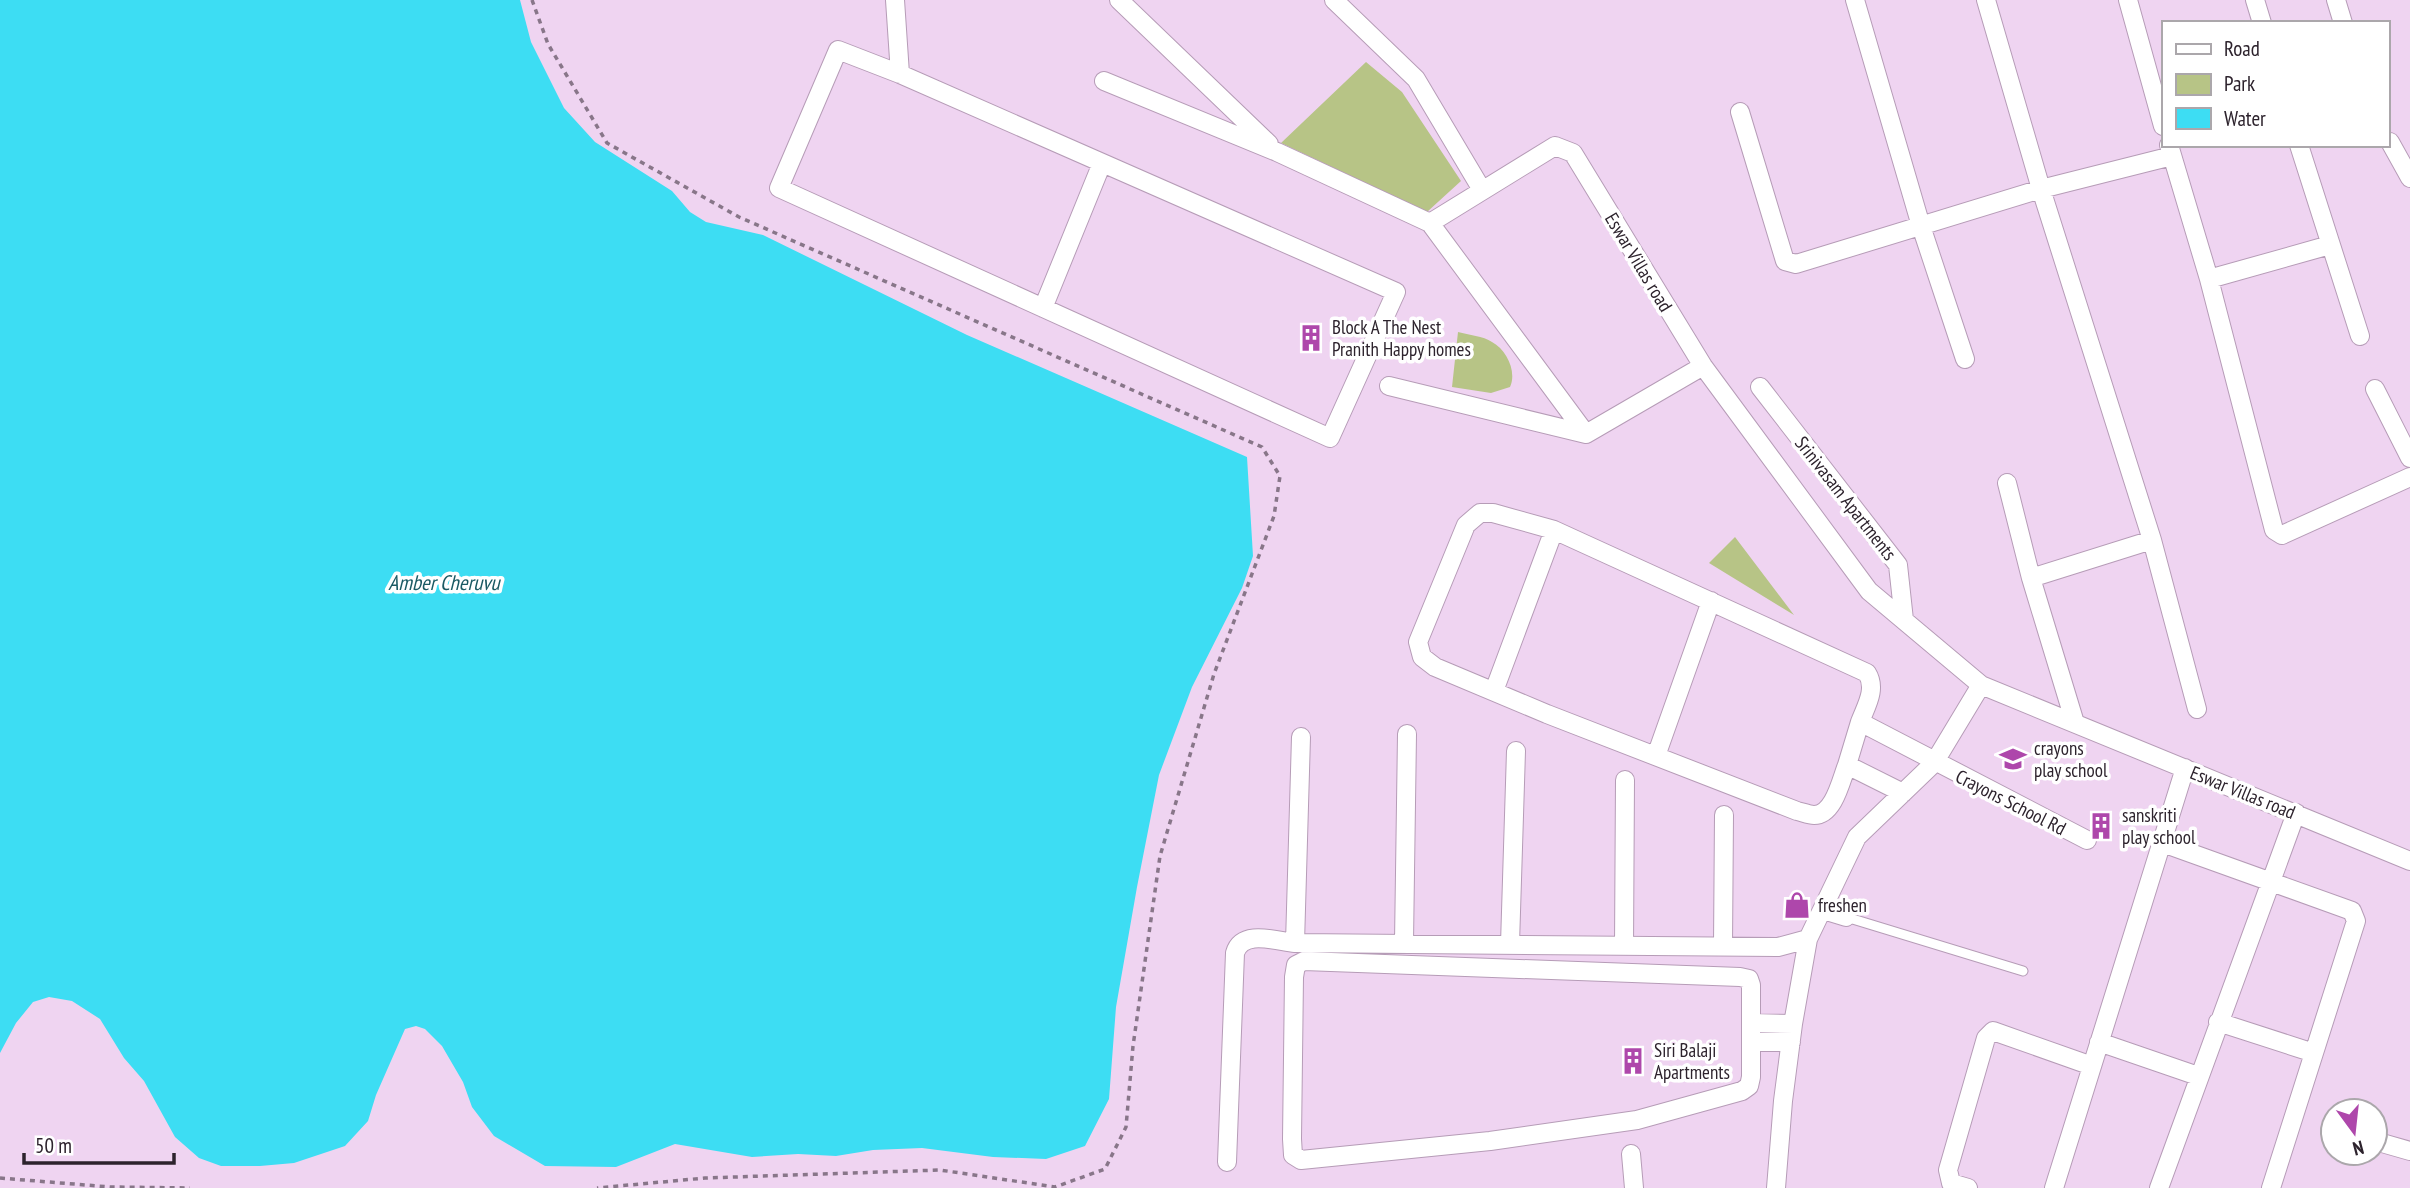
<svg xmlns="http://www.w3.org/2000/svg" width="2410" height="1188" viewBox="0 0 2410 1188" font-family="'PT Sans Narrow',sans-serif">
  <rect width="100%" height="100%" fill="#efd4f1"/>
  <!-- green -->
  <path fill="#b7c486" d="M1366,62l36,30 59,89 -34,31 -146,-69z
    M1458,332c11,3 25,4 34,10 15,8 25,30 18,45l-19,6 -39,-6z
    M1735,537l59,78 -85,-52z"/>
  <!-- water -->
  <path fill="#3dddf3" d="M0,0h520l11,42 33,66 31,34 77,49 18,21 16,10 57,13 204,100 280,122 6,99 -11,32 -50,99 -33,88 -22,112 -21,120 -7,92 -24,47 -39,13 -53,-2 -71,-9 -49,2 -37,6 -38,-2 -46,3 -77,-13 -59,23 -71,-1 -51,-30 -22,-29 -9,-25 -21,-36 -17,-17 -9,-3 -11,3 -29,66 -8,26 -23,25 -51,17 -34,3h-39l-22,-8 -24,-21 -31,-56 -20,-23 -24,-39 -28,-18 -23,-4 -16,5 -17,21 -16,30z"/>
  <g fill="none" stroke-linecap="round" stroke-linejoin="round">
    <defs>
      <path id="service" d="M1846,917l177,54"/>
      <path id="minor" d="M895,0l5,74
        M1119,0l150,144
        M1334,0l82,79 66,111
        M1855,0l66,226 44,133
        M1986,0l55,189 111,351 45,169
        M2128,0l35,126
        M2255,0l7,23
        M2336,0l7,23
        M838,50l62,24 496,218 -66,146 -551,-250z
        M1104,81l173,71 153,71 125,-77 18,7 130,213 166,225 112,94 429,176
        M1740,112l45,149 11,3 245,-75 131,-33
        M2390,142l20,36
        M2169,145l40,134 65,251 8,5 128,-58
        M2299,145l61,191
        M1430,223l156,211
        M2209,279l121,-34
        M1043,308l59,-145
        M1389,386l197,48 117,-68
        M1760,387l138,178 6,55
        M2375,389l35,69
        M2007,483l24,95 44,145
        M2031,578l121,-38
        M1494,691l60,-161
        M1656,756l55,-155
        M1847,765l13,-43
        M1903,793l-56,-28c-6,15 -13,50 -33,50 -5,0 -12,-3 -17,-4l-250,-97 -112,-47 -13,-10 -4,-15 48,-117 14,-12h13l61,17 313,143c10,16 -1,33 -7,49l227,118
        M2160,842l192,69 4,10 -85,267
        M1823,910l23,7
        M1404,942l3,-208
        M1295,943l6,-206
        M1510,944l6,-193
        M1723,945l1,-130
        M1624,946l1,-166
        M1304,961l436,16 9,2 2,6v92l-2,9 -7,5 -105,29 -147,21 -189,19 -8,-5 -1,-16 2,-162 2,-12z
        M2218,1022l96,31
        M1751,1023l42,1
        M1751,1042h40
        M2099,1042l99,34
        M2375,1141l35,10
        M1631,1154l3,34
        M1227,1162l8,-209c7,-24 41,-12 60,-10l483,4 30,-8
        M1776,1188l7,-87 10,-77 15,-85 49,-102 77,-74 47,-78
        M1968,1188l-17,-5 -3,-13 38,-132 7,-7 99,35
        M2054,1188l131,-420
        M2159,1188l137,-375"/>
    </defs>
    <!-- service casing -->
    <use href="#service" stroke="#b69cb7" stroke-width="11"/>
    <!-- minor casing -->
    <use href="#minor" stroke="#b69cb7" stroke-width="20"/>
    <!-- path -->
    <path stroke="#887689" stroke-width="3.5" stroke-dasharray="5 5" stroke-linecap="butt" d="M532,0l16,44 59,99 132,74 523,230 18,29 -6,40 -60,158 -54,182 -27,190 -7,81 -21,42 -50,18 -115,-17 -235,8 -108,10
      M0,1178l110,9 80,1"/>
    <!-- service -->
    <use href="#service" stroke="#fff" stroke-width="9"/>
    <!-- minor -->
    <use href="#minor" stroke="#fff" stroke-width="18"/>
  </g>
  <!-- icons -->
  <defs>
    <symbol id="building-bare" viewBox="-9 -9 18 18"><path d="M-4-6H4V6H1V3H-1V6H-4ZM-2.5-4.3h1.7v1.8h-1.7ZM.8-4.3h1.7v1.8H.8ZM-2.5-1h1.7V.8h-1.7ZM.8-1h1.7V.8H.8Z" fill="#ae47ab" stroke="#fff" stroke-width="2.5" paint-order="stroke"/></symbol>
    <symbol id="school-bare" viewBox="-9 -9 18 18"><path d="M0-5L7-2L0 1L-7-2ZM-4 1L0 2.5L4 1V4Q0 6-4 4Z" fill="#ae47ab" stroke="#fff" stroke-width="2.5" paint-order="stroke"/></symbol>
    <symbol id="shop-bare" viewBox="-9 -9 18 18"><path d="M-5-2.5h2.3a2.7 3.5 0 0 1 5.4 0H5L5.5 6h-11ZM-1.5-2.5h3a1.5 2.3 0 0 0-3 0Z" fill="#ae47ab" stroke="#fff" stroke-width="2.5" paint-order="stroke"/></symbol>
  </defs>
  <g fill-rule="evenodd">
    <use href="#building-bare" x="1292" y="319" width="38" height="38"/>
    <use href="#school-bare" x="1994" y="740" width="38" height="38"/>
    <use href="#building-bare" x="2082" y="807" width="38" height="38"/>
    <use href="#shop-bare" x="1778" y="886" width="38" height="38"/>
    <use href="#building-bare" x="1614" y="1042" width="38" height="38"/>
  </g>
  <g text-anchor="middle" stroke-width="7" stroke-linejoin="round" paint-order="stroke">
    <!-- street labels -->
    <g font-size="19" fill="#2d232d" stroke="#fff">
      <text transform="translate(1639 262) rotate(59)" y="7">Eswar Villas road</text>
      <text transform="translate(1846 498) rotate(52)" y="7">Srinivasam Apartments</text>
      <text transform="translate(2243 792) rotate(22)" y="7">Eswar Villas road</text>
      <text transform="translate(2011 802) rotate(27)" y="7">Crayons School Rd</text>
    </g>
    <!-- poi labels -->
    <g font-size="19" fill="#2d232d" stroke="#fff" text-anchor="start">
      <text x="1332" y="334">Block A The Nest<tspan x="1332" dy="22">Pranith Happy homes</tspan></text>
      <text x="2034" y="755">crayons<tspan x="2034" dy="22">play school</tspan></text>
      <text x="2122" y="822">sanskriti<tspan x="2122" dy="22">play school</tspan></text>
      <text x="1818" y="912">freshen</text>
      <text x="1654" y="1057">Siri Balaji<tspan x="1654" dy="22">Apartments</tspan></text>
    </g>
    <!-- water labels -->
    <g font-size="21" font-style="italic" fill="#1b5a64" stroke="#fff">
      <text x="444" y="590">Amber Cheruvu</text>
    </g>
  </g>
  <!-- legend -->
  <rect x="2162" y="21" width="228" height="126" fill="#ffffff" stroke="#aba7ab" stroke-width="2"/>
  <rect x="2176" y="44" width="35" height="10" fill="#ffffff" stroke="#aba7ab" stroke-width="2"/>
  <text x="2224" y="56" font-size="21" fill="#2d232d">Road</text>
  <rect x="2176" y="74" width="35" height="21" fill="#b7c486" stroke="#aba7ab" stroke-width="2"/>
  <text x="2224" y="91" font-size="21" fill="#2d232d">Park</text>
  <rect x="2176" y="108" width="35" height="21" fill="#3dddf3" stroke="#aba7ab" stroke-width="2"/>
  <text x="2224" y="126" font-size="21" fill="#2d232d">Water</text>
  <!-- north arrow -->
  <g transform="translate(2354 1132) rotate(165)"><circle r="33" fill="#ffffff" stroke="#aba7ab" stroke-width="2"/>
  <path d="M0-5L12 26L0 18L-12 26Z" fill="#ae47ab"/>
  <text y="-10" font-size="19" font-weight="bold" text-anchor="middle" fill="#2d232d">N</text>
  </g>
  <!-- scale -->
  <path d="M24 1153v10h150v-10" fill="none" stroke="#2d232d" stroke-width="3.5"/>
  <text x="35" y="1153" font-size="21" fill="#2d232d" stroke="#ffffff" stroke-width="5" paint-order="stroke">50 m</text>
</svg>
